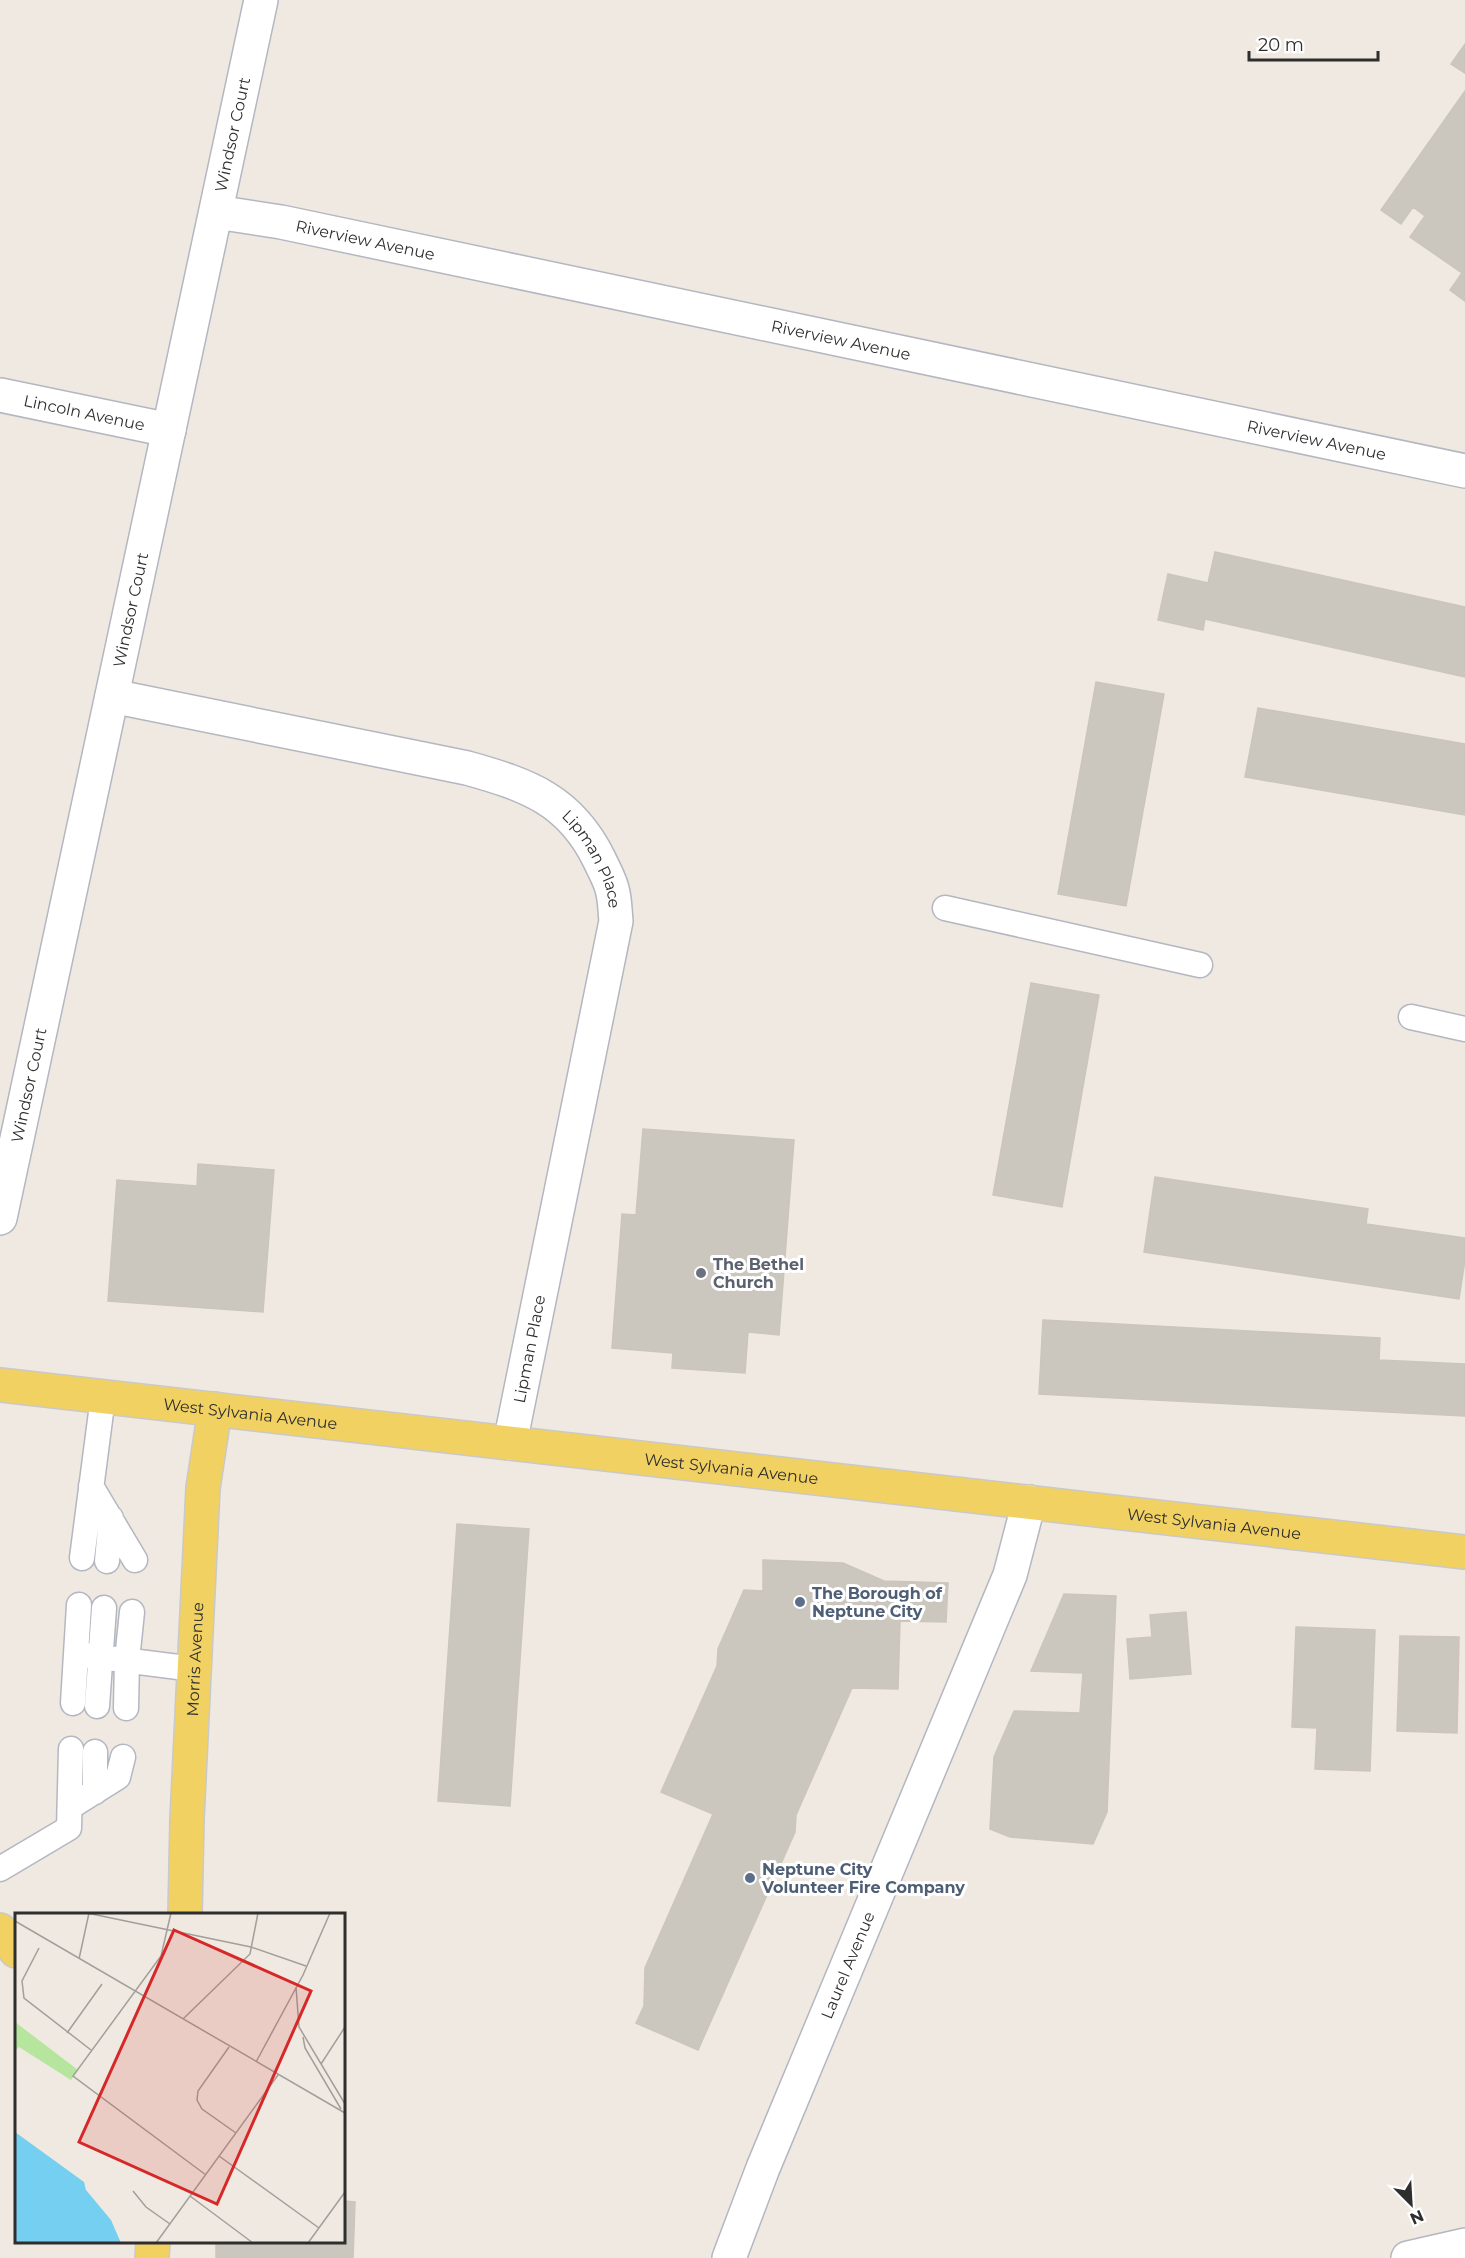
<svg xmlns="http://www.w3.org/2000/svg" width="1465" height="2258" viewBox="0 0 1465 2258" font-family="Montserrat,sans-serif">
  <rect width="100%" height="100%" fill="#efe9e1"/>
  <!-- building -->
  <path fill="#cbc7bf" stroke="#cbc5ba" stroke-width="1.5" d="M1465,44v29l-14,-9z
    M1465,91v210l-15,-11 12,-17 -52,-36 15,-21 -12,-9 -12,17 -20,-14z
    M1215,552l250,55v70l-260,-58 -2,11 -45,-10 10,-46 40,9z
    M1096,682l68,12 -38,212 -68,-12z
    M1258,708l207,36v71l-220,-38z
    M1031,983l68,12 -37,212 -69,-12z
    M643,1129l151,11 -15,195 -31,-3 -3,41 -73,-5 1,-15 -61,-5 10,-134 14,1z
    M198,1164l76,6 -11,142 -155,-11 9,-121 80,6z
    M1155,1177l213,32 -2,15 99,14v22l-6,39 -315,-47z
    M1043,1320l337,18 -1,22 86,4v52l-426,-22z
    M457,1524l72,5 -19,277 -72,-5z
    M763,1560l80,3 41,18 64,2 -2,39 -46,-1 -2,68 -46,-1 -56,127 -1,17 -97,218 -62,-27 8,-17 1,-38 68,-154 -52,-22 56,-126 1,-17 26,-59 19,1z
    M1064,1594l52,2 -9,216 -14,32 -83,-7 -20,-8 4,-72 20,-46 66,2 3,-40 -52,-2z
    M1186,1612l5,62 -61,5 -3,-40 25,-2 -2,-22z
    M1296,1627l79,3 -5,141 -55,-2 2,-41 -25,-1z
    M1400,1636l59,1 -2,96 -60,-2z
    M344,2201l11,1 -2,56h-137v-16h128z"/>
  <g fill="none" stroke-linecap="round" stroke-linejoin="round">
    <defs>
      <path id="service" d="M945,908l255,57
        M1411,1017l54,12
        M91,1486l44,74
        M82,1558l21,-161
        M107,1561l4,-43
        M76,1654l118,15
        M73,1703l6,-98
        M97,1706l7,-98
        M126,1708l1,-48 5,-48
        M95,1792v-40
        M70,1807l48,-30 5,-20
        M0,1869l69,-41 2,-79"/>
      <g id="minor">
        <path id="s1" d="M216,212l65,10 1184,249"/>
        <path id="s2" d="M0,395l169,35"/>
        <path id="s3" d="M112,696l355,72c61,17 103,32 132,91 5,11 12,22 14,34 2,9 2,19 3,28l-106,522"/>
        <path id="s4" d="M0,1218l261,-1218"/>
        <path id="s5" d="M729,2258l34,-90 247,-593 19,-73"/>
        <path d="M1408,2258l57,-13"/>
      </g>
      <g id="primary">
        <path id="s6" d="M0,1385l1465,167"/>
        <path id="s7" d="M185,1914l2,-95 16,-331 12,-79"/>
        <path d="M0,1930l16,21"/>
        <path d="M152,2258l1,-16"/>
      </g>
    </defs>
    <!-- service casing -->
    <use href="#service" stroke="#b4b7c1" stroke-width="27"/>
    <!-- minor casing -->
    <use href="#minor" stroke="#b4b7c1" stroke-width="36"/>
    <!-- primary casing -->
    <use href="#primary" stroke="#c9c9c9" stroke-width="36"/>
    <!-- service -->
    <use href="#service" stroke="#fff" stroke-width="24"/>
    <!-- minor -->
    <use href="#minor" stroke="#fff" stroke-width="33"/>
    <!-- primary -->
    <use href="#primary" stroke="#f2d163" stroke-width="33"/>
  </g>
  <!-- markers -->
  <circle fill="#6b7280" stroke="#fff" stroke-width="2" cx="701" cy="1273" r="6"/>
  <g fill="#5c6f8a" stroke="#fff" stroke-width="2">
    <circle cx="800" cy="1602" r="6"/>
    <circle cx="750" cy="1878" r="6"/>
  </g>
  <g text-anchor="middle" stroke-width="6" stroke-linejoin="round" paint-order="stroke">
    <!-- street labels -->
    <g font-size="16" fill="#2e2e2e" stroke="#fff">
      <text dy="6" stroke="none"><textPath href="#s4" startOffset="1108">Windsor Court</textPath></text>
      <text dy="6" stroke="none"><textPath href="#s1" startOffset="152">Riverview Avenue</textPath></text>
      <text dy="6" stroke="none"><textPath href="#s1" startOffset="638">Riverview Avenue</textPath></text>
      <text dy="6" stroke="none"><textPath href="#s2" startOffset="86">Lincoln Avenue</textPath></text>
      <text dy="6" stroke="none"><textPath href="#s1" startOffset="1124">Riverview Avenue</textPath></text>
      <text dy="6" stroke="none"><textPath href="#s4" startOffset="622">Windsor Court</textPath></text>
      <text dy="6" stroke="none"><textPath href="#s3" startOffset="526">Lipman Place</textPath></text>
      <text dy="6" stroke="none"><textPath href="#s4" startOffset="136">Windsor Court</textPath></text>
      <text transform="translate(529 1349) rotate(-79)" y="6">Lipman Place</text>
      <text dy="6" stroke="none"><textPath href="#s6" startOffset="252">West Sylvania Avenue</textPath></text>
      <text dy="6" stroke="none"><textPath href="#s6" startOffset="736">West Sylvania Avenue</textPath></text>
      <text dy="6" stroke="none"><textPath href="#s6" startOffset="1222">West Sylvania Avenue</textPath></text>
      <text dy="6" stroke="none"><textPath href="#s7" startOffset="255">Morris Avenue</textPath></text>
      <text dy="6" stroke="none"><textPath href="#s5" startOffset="316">Laurel Avenue</textPath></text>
    </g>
    <!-- worship labels -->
    <g font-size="16" font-weight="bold" fill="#5b616d" stroke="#fff" text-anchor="start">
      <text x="713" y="1270">The Bethel<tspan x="713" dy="18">Church</tspan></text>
    </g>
    <!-- service labels -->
    <g font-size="16" font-weight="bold" fill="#4e5e75" stroke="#fff" text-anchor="start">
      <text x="812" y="1599">The Borough of<tspan x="812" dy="18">Neptune City</tspan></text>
      <text x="762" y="1875">Neptune City<tspan x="762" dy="18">Volunteer Fire Company</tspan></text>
    </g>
  </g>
  <!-- overview -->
  <g transform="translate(15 1913)">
    <rect width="330" height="330" fill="#efe9e1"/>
    <path d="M0,109l63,48 -7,10 -52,-33 -4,4z" fill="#b6e59e"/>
    <path d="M0,219l69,50 2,8 25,30 10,23h-106z" fill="#75cff0"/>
    <path fill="none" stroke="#a29e99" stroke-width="1.5" d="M72,0l164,34 55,19M156,0l-10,43 -88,120 133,99M0,8l330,192M24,35l-17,33 2,17 67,52M64,46l10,-46M281,74l3,40 46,77M168,106l67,-65 8,-41M52,120l35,-49M288,124l2,11 36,61M214,134l-31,44 -1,9 5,9 34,24M241,149l47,-87 27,-62M306,151l24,-37M204,243l100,72M118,278l13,16 24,17M175,283l63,47M141,330l122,-168M293,330l37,-51"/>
    <path fill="#d62828" fill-opacity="0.15" stroke="#d62828" stroke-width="3" d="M159,17l137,61 -94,213 -138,-62z"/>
    <rect width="330" height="330" fill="none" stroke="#2e2e2e" stroke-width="3"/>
  </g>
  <!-- north arrow -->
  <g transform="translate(1411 2204) rotate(156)" stroke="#ffffff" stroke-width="4.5" paint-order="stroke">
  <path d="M0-4.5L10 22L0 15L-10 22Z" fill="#2e2e2e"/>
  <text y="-9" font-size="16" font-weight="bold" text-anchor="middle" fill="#2e2e2e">N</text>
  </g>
  <!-- scale -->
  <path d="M1249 51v9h129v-9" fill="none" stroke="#2e2e2e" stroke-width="3"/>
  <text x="1258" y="51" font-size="18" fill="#2e2e2e" stroke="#ffffff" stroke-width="4.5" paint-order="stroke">20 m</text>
</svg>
